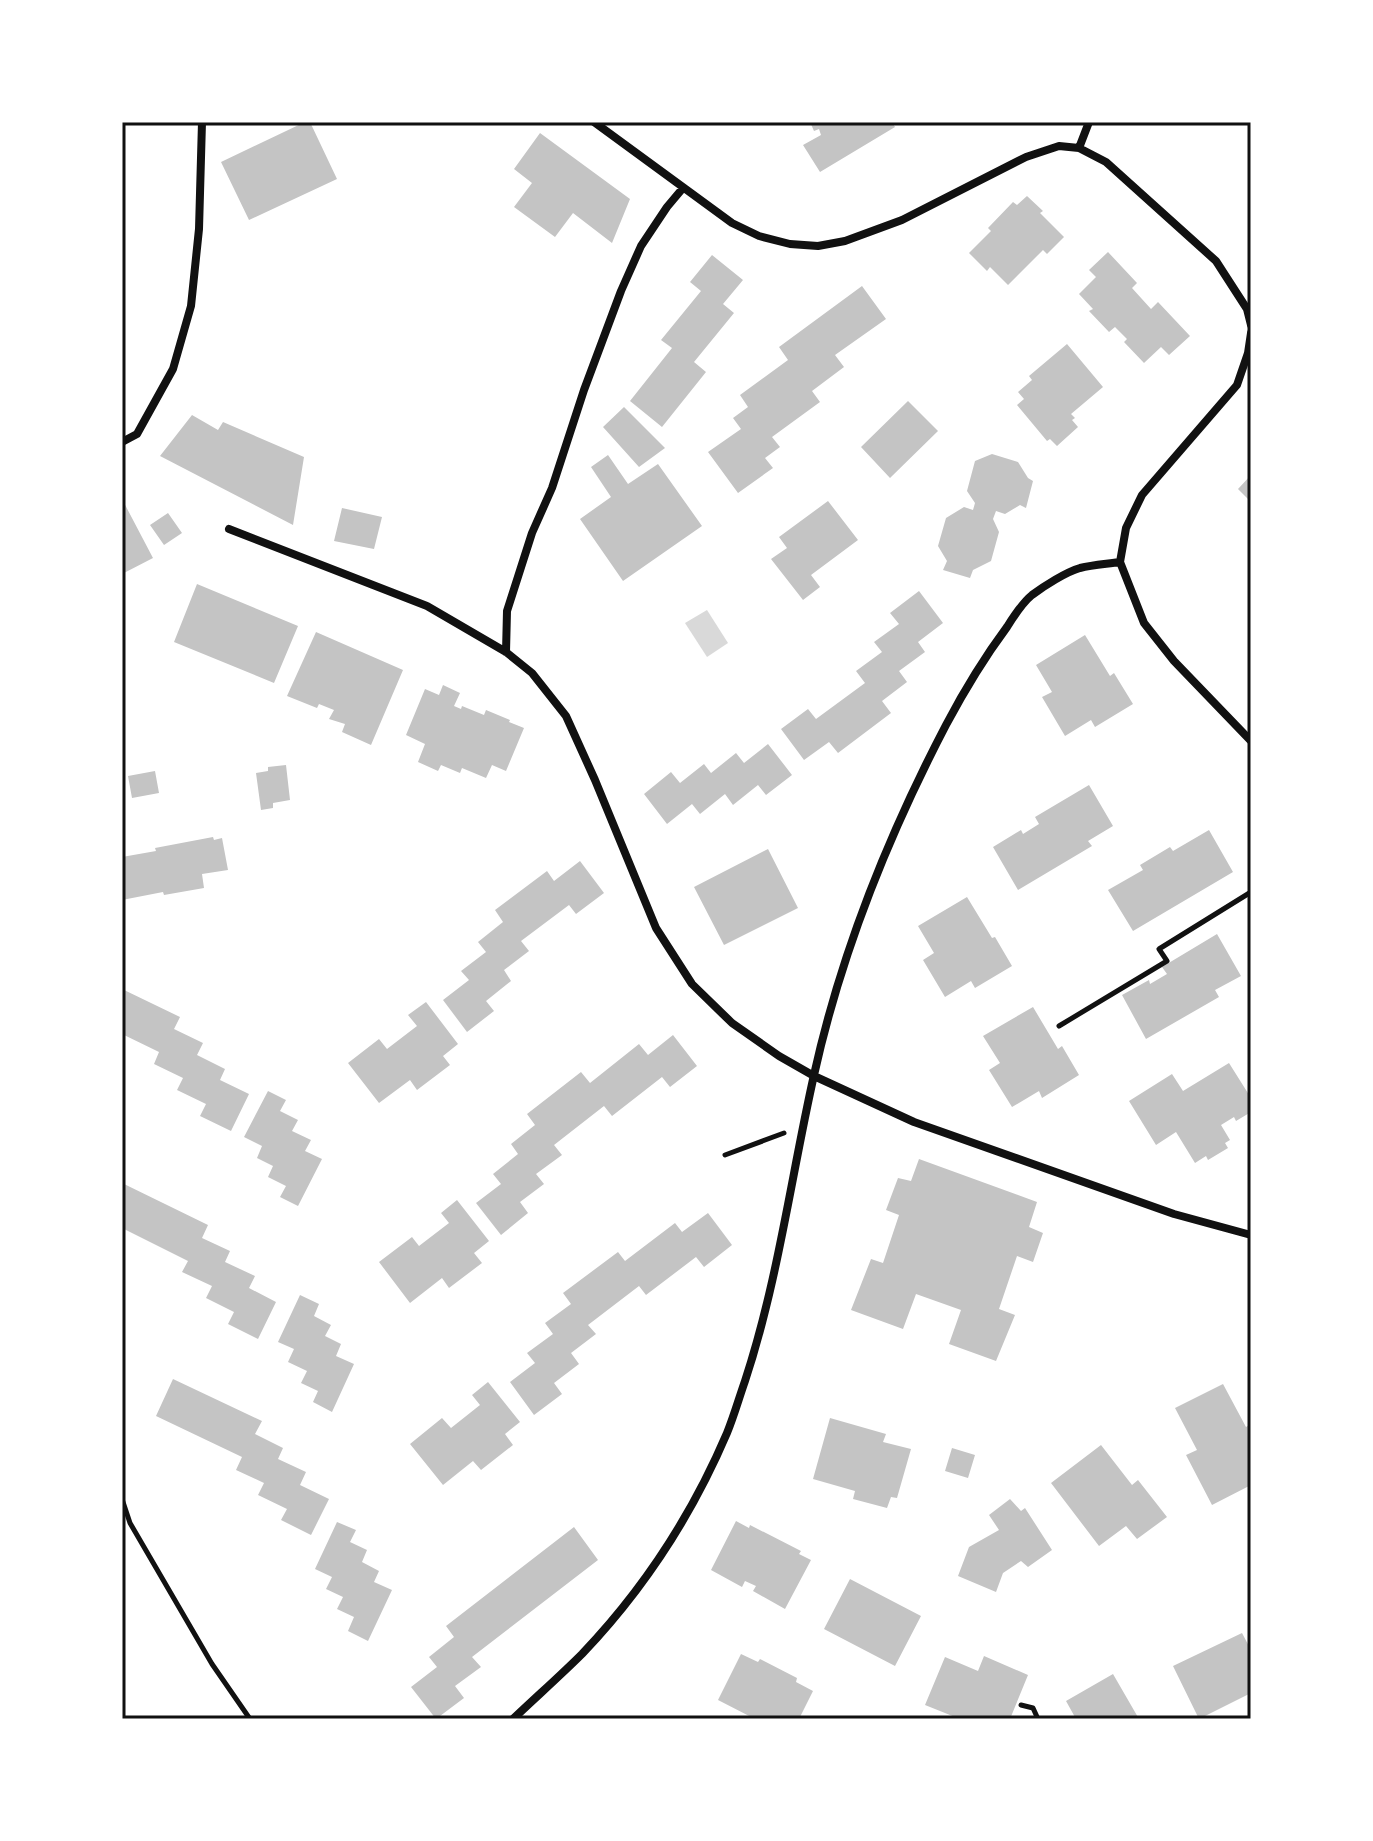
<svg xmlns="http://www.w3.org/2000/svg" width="1373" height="1841" viewBox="0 0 1373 1841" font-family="'Crimson Pro',serif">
  <rect width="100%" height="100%" fill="#fff"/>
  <!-- water -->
  <path fill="#d9d9d9" d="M707,610l21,33 -21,14 -22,-34z"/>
  <!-- building -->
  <path fill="#c4c4c4" d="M305,122h5l27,57 -88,41 -28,-58z
    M810,122h82l3,5 -75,45 -17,-27 18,-10 -2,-6 -5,2z
    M540,133l90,66 -18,44 -39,-30 -18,24 -41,-30 18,-24 -18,-14z
    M1027,196l16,15 -3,2 24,24 -17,17 -4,-4 -35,35 -18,-18 -3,4 -18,-18 22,-22 -3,-3 25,-26 4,3z
    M1108,252l29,31 -5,5 19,21 7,-7 32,34 -21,19 -8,-8 -17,16 -20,-21 3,-3 -12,-12 -6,5 -20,-21 4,-2 -14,-15 17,-17 -7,-7z
    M712,255l31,25 -20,24 11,9 -40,49 12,10 -44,55 -32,-26 42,-53 -11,-8 40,-49 -11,-9z
    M862,286l24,33 -51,36 9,12 -32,24 8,11 -48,35 8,10 -15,11 8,10 -35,25 -30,-41 33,-23 -8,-11 15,-11 -8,-12 48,-35 -9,-13z
    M1067,344l36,43 -32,27 4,4 -3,2 6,7 -21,19 -7,-7 -3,2 -30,-36 7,-6 -6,-7 14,-12 -3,-4z
    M908,401l30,30 -48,47 -29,-31z
    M624,407l41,41 -26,19 -36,-40z
    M192,415l26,15 5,-8 81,35 -11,68 -133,-69z
    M992,454l26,8 10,16 5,3 -7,27 -6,-3 -15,9 -9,-3 -3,8 6,13 -8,29 -18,9 -3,8 -27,-8 4,-9 -9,-15 8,-28 18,-11 9,3 2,-7 -8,-12 8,-30z
    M608,455l20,29 30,-20 44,62 -79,55 -43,-62 31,-22 -20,-30z
    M1251,475v27l-13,-13z
    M122,499l31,59 -31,16z
    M828,501l30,39 -47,35 9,12 -17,13 -32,-41 16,-11 -8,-11z
    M342,508l40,9 -8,32 -40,-8z
    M168,513l14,20 -18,12 -14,-20z
    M197,584l101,42 -24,57 -100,-41z
    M919,591l24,32 -25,19 7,10 -26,19 8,11 -25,19 9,12 -53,40 -9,-11 -25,18 -23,-31 27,-20 8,10 49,-36 -9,-12 26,-19 -8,-10 25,-18 -9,-11z
    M316,632l87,38 -32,75 -29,-13 3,-8 -16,-5 5,-9 -15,-6 -2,4 -30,-12z
    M1085,635l25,41 4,-3 19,31 -38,23 -4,-7 -26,16 -23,-39 10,-5 -16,-27z
    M443,685l17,8 -6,13 7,3 1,-3 22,9 2,-5 24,10 -1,2 15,6 -18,43 -14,-6 -6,13 -24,-10 -2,5 -19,-8 -3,6 -20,-9 7,-18 -19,-9 19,-46 14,6z
    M768,744l24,31 -26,20 -8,-10 -25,20 -8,-11 -25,20 -8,-10 -25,20 -23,-30 27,-22 9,11 24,-19 7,9 25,-20 8,10z
    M286,765l4,35 -17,3v5l-12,2 -5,-37 12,-2v-4z
    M155,771l4,22 -27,5 -4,-22z
    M1089,785l24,41 -25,15 4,5 -74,44 -25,-43 28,-17 2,4 16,-10 -4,-7z
    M1209,830l24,42 -100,59 -25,-41 35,-20 -3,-5 30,-18 3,4z
    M213,837l1,3 8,-2 6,32 -26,4 2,14 -40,7 -1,-3 -41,8v-43l34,-6 -1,-3z
    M768,849l30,59 -74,37 -30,-58z
    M580,861l24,32 -28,21 -7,-9 -48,36 8,10 -25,19 7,11 -25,20 8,10 -27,21 -24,-32 26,-20 -8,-9 25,-19 -8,-10 25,-20 -8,-12 52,-39 7,10z
    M967,897l25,41 3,-1 17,29 -37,22 -4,-7 -26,16 -22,-37 11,-7 -16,-27z
    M1217,934l24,42 -26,14 4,7 -73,42 -24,-44 27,-15 1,4 17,-10 -5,-7z
    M122,989l58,28 -6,12 29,14 -6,12 28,14 -5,11 29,14 -18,37 -31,-15 6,-12 -29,-14 6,-12 -29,-14 5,-12 -37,-18z
    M426,1002l32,42 -15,12 7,9 -33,25 -7,-10 -31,23 -31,-40 31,-24 8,10 30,-23 -9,-11z
    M1033,1007l25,42 4,-3 17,29 -37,23 -3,-7 -27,16 -23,-37 11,-7 -17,-27z
    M673,1035l24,31 -27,21 -8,-10 -50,39 -8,-10 -50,39 8,10 -26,19 8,10 -24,18 8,11 -27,22 -25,-32 25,-19 -8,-10 25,-20 -7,-10 24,-19 -8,-11 54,-42 9,11 49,-39 9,11z
    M1229,1063l22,35v14l-15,9 -2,-4 -13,8 9,15 -5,3 3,5 -20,12 -2,-4 -11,7 -19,-31 -20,13 -27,-44 43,-27 11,17z
    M268,1091l18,9 -6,11 18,9 -6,11 19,9 -6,11 17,8 -24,47 -18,-9 6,-11 -18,-9 5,-11 -16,-8 5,-12 -18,-9z
    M919,1159l118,43 -8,25 14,6 -10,29 -16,-6 -18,53 16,6 -19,46 -47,-17 12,-34 -45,-16 -13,35 -52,-19 20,-51 12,4 16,-48 -13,-5 12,-32 13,3z
    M122,1183l86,42 -6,13 28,13 -5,11 30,14 -6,12 27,14 -18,37 -30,-15 6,-12 -28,-14 6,-12 -30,-14 6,-11 -66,-33z
    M457,1200l32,41 -15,12 8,10 -33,25 -7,-10 -32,25 -31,-41 33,-25 7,9 30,-23 -8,-10z
    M708,1213l24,32 -28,22 -8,-10 -50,38 -7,-9 -51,39 8,9 -25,19 8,11 -25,19 8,11 -28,21 -24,-33 25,-19 -8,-10 26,-19 -8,-11 26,-19 -8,-11 55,-41 7,9 50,-38 7,9z
    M300,1295l19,9 -5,12 17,9 -6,11 16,8 -5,12 18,8 -22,48 -19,-10 5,-11 -17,-8 6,-12 -19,-9 6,-13 -16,-7z
    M173,1379l89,42 -7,13 28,14 -5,11 28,13 -6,13 29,14 -18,36 -30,-15 6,-11 -29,-14 6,-12 -28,-13 6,-13 -86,-41z
    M488,1382l32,40 -15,12 8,11 -32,25 -8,-9 -30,24 -33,-41 32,-26 9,10 29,-23 -8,-10z
    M1223,1384l23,43 5,-3v61l-39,20 -26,-50 11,-5 -22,-42z
    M830,1418l56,16 -3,8 28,7 -14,49 -6,-1 -4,11 -34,-9 2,-8 -42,-12z
    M1101,1445l31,40 6,-5 29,37 -30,22 -11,-13 -27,20 -48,-63z
    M952,1448l23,7 -7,23 -23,-7z
    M1010,1499l11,12 4,-3 27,42 -24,17 -7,-6 -18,12 -7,19 -38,-16 11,-29 30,-17 -10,-15z
    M736,1521l13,7 1,-3 51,26 -2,3 12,6 -26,49 -32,-18 3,-5 -11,-5 -3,6 -31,-17z
    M337,1522l19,8 -6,12 17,8 -5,12 17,9 -5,11 18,8 -24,51 -20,-10 6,-14 -17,-8 6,-12 -17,-8 6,-12 -17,-8z
    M574,1527l24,33 -126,97 9,10 -26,19 9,12 -28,21 -25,-32 26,-20 -8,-10 25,-20 -8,-11z
    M850,1579l71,37 -26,50 -71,-37z
    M1242,1633l9,17v43l-52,26 -26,-53z
    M741,1654l17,8 2,-3 37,19 -1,4 17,9 -14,28h-44l-37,-19z
    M984,1656l44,19 -18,44h-56l1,-2 -30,-12 20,-48 33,14z
    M1113,1674l26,45h-63l-10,-18z"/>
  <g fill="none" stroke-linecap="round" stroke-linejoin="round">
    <!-- path -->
    <path stroke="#111" stroke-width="5" d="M1059,1026l108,-65 -8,-12 92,-57
      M725,1155l59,-22
      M122,1499l8,24 82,141 38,55
      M1021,1705l12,3 5,11"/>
    <!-- minor -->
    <path stroke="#111" stroke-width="8" d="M594,122l138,101 27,13 31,8 28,2 27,-5 57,-21 124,-63 33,-11 20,2 27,14 110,99 31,48 4,16
      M1079,148l10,-26
      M1251,333l-3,20 -11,32 -95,110 -16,33 -6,34 24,61 30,38 77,80
      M122,442l15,-8 36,-65 18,-63 8,-77 3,-107
      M229,529l198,77 79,46 26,21 34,43 29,64 61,148 36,56 40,39 47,33 35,20 100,46 260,92 77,21
      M506,652l1,-41 25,-78 20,-45 32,-98 37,-99 20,-45 26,-39 16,-19
      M513,1719c23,-22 47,-43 69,-65 62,-65 110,-139 145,-221 7,-17 12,-35 18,-52 33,-100 46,-204 69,-306 27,-122 74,-239 132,-350 18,-34 38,-67 61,-98 7,-11 15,-24 25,-32 12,-9 34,-23 48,-27 13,-3 27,-4 40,-6"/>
  </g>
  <!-- border -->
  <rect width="1373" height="1841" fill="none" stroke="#ffffff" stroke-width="248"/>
  <rect x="124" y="124" width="1125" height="1593" fill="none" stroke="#111" stroke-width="3"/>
</svg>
